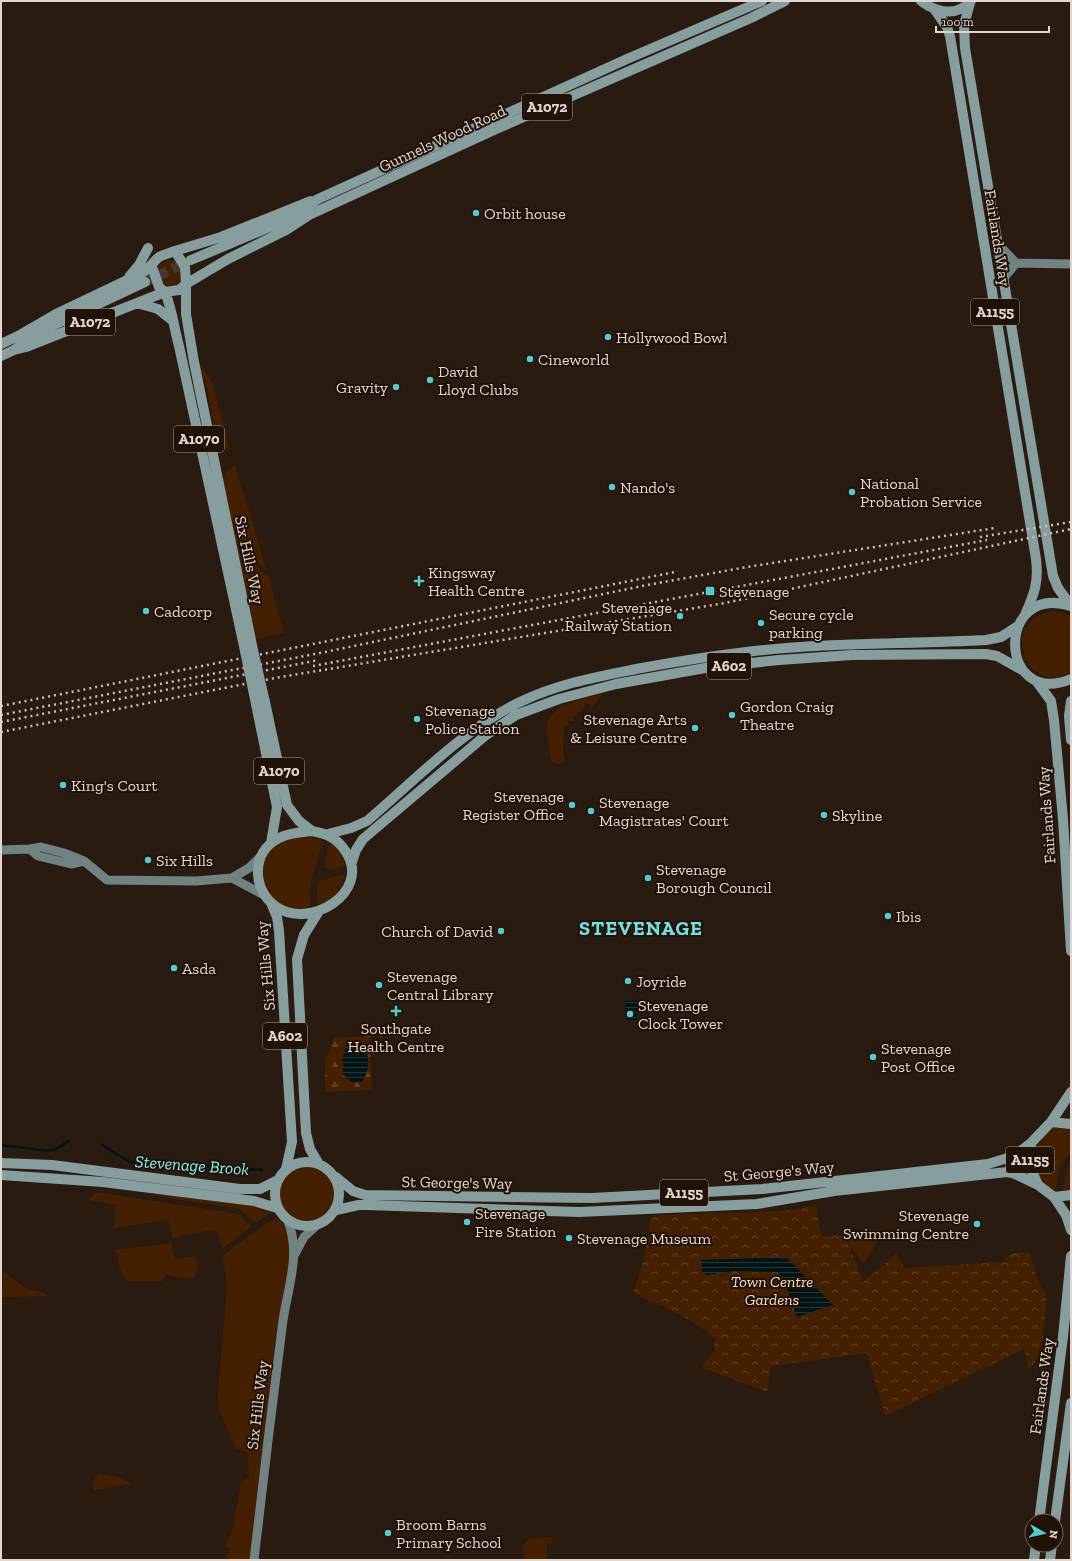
<svg xmlns="http://www.w3.org/2000/svg" width="1072" height="1561" viewBox="0 0 1072 1561" font-family="'Zilla Slab',serif">
  <defs>
    <pattern id="forest-firs" width="22" height="20" patternUnits="userSpaceOnUse"><rect width="22" height="20" fill="#441f00"/><path d="M5 1l3.5 6h-7zM16 11l3.5 6h-7z" fill="#5f3f24"/></pattern>
    <pattern id="park-crowns" width="20" height="18" patternUnits="userSpaceOnUse"><rect width="20" height="18" fill="#441f00"/><path d="M2 6a3 3 0 1 1 6 0M12 15a3 3 0 1 1 6 0" fill="none" stroke="#5f3f24"/></pattern>
    <pattern id="water-rules" width="6" height="5" patternUnits="userSpaceOnUse"><rect width="6" height="5" fill="#011516"/><path d="M0 2.5h6" fill="none" stroke="#263637"/></pattern>
  </defs>
  <rect width="100%" height="100%" fill="#2a1b11"/>
  <!-- green -->
  <path fill="#441f00" d="M157 273a13 13 0 1 1 26 0a13 13 0 1 1-26 0Z
    M198,360l15,24 17,66 -7,-3 -6,-9 -11,-52z
    M235,465l32,106 -32,-30 -13,-59 3,-9z
    M236,546l33,31 15,56 -28,6z
    M1056,611l15,5v57c-49,24 -73,-57 -15,-62z
    M604,692l-14,19 -1,-8 -5,1 1,3 -4,1v4h-4v4h-4v5h-4v4h-4l-2,24 2,11 -5,5 -8,-3c-2,-12 -6,-25 -5,-37 1,-20 41,-26 57,-33z
    M305,836l17,4 -2,12 -9,29 -1,26c-28,6 -51,-10 -47,-40 1,-6 3,-12 7,-17 8,-9 23,-12 35,-14z
    M329,842c9,6 14,13 16,24l-12,4 -9,-3z
    M345,874c-3,16 -12,27 -28,31v-19l3,-5z
    M1058,1126l13,1v27c-13,8 -14,23 -15,37 -30,-9 -25,-56 2,-65z
    M1071,1162v28l-8,2 3,-21z
    M279 1193a28 28 0 1 1 56 0a28 28 0 1 1-56 0Z
    M96,1192l131,20 13,3 12,11 -30,23 -4,-16 -7,-3 -39,8 -4,-18 -54,8 2,-23 -27,-5z
    M151,1192l99,10 22,10 -16,11 -17,-14 -82,-13z
    M276,1217l9,9 5,11 1,18 -16,84 -24,221h-27l6,-11 -5,-3 7,-14 9,-50 8,-5 -2,-25 -11,-3 -19,-44 10,-120 -4,-30z
    M883,1228l-9,20 -10,15 -13,-15 -7,-16z
    M171,1243l4,16 20,-3 3,14 -5,9 -27,-4 -4,6h-35l-7,-12 -4,-19z
    M3,1271l24,18 16,3 4,4 -45,1z
    M100,1474l18,3 14,7 -38,6 -1,-8 4,-7z
    M551,1537l2,6 -6,1v16h-23l-1,-14 6,-7z"/>
  <!-- forest -->
  <path fill="url(#forest-firs)" d="M370,1036l2,54 -47,2v-30l9,-24z"/>
  <!-- park -->
  <path fill="url(#park-crowns)" d="M816,1205l4,26 5,6 20,-2 18,47 33,-28 9,14 97,-6c7,-9 13,-9 24,-10l4,2 8,26 9,16 -5,49 -4,12 -9,14 -5,-22 -139,67 -18,-63 -96,13 -4,26 -66,-25 13,-15 1,-12c-17,-20 -58,-36 -82,-47l10,-30 8,-44 6,-4 127,-4z"/>
  <!-- water -->
  <path fill="url(#water-rules)" d="M637,1000v20h-11l-1,-19z
    M361,1042c10,12 9,27 1,40h-11l-8,-8v-18l4,-13z
    M786,1257l47,48 -36,12 -13,-38 -7,-7 -44,-1 -26,4 -5,-4 -1,-11z"/>
  <g fill="none" stroke-linecap="round" stroke-linejoin="round">
    <!-- stream -->
    <path stroke="#011516" stroke-width="2.5" d="M1,1145l48,6 7,-2 13,-8
      M102,1145l28,17 132,8"/>
    <!-- primary-tunnel -->
    <path stroke="#45372e" stroke-width="10" stroke-dasharray="10 5" stroke-linecap="butt" d="M145,282l46,-22"/>
    <!-- secondary -->
    <path stroke="#708282" stroke-width="9" d="M998,244l18,19 55,1
      M1003,279l13,-16
      M30,849l8,7 33,8 13,-3
      M1,850l29,-1 11,-2 23,6 20,8 23,19 89,1 36,-3 17,-10 11,-11
      M232,878l32,17
      M295,1254l9,-17 13,-12
      M254,1560c9,-77 18,-155 28,-232 4,-37 20,-71 6,-107"/>
    <!-- primary -->
    <path stroke="#879e9e" stroke-width="10" d="M921,1c16,12 36,16 50,0
      M970,3l-6,22 1,23 88,528 5,12 13,18
      M935,10l12,17 3,9 86,523c3,24 -2,35 -11,56
      M175,251l46,-14 90,-36
      M191,260l95,-40 32,-21 309,-140 135,-58
      M129,277l10,-12 9,-17
      M137,303l21,6 14,11
      M1,344l17,-8 38,-22 86,-41c8,-5 11,-11 17,-16 5,-3 11,-4 16,-6l10,16 1,17 -7,6 -14,2 -6,-5 -7,-20
      M14,350l12,-3 139,-55c7,17 9,36 14,54l66,305
      M1,356l13,-6 25,-18 106,-50
      M1071,606c-76,-24 -73,103 0,73
      M253,650l-59,-288 -8,-48v-30l42,-25 58,-29 23,-15 185,-85 257,-112 34,-17
      M1037,682l14,19 3,19 9,99 8,132
      M1071,701l-2,15 2,24
      M265,702l22,103 12,16 13,10
      M256,704l21,103 -6,36
      M312,831c16,3 25,7 34,21 26,40 -37,79 -71,54 -23,-17 -24,-54 4,-68 10,-5 22,-6 33,-7z
      M328,834l23,-6 16,-7c47,-40 98,-93 153,-119 37,-18 76,-25 116,-33 59,-11 119,-20 179,-23 57,-3 114,-3 171,-6l15,-3 17,-11
      M352,862l4,-12 7,-11 123,-104 30,-20 43,-16 57,-15 89,-16 74,-8 73,-5 134,-1 11,2 25,14
      M272,905l5,12 2,14 13,211 -6,27
      M1071,1092l-20,30 -20,21 -1,14 1,12 7,16 16,12 12,18 5,15
      M1051,1122l20,2
      M275 1194a32 32 0 1 1 64 0a32 32 0 1 1-64 0Z
      M1,1163l51,2 188,24h20l18,-9
      M319,1164l-9,-15 -4,-16 -9,-174 7,-24 15,-24
      M1,1175l102,7 151,19 23,7
      M336,1177l17,14 12,4 227,3 170,-9 226,-25 26,-8 17,-13
      M1054,1197l17,-2
      M336,1210l23,-5h8l212,7 178,-8 77,-13 173,-19 8,2 23,11
      M1039,1521l24,-184 8,-81
      M1055,1521l16,-118
      M1034,1560l2,-15
      M1050,1560l2,-15"/>
    <!-- rail -->
    <path stroke="#cbc0b9" stroke-width="2.5" stroke-dasharray="2 4" stroke-linecap="butt" d="M980,537l91,-15
      M313,666l674,-126
      M1,706l674,-134
      M1,715l324,-63 322,-67 100,-18 248,-39
      M1,722l318,-62
      M1,732l274,-54 450,-75 346,-74"/>
    <!-- primary-bridge -->
    <path stroke="#879e9e" stroke-width="10" d="M253,650l12,52
      M245,651l11,53"/>
  </g>
  <!-- markers -->
  <g fill="#52ccd1" stroke="#211208" stroke-width="1.5">
    <circle cx="476" cy="213" r="4"/>
    <circle cx="608" cy="337" r="4"/>
    <circle cx="530" cy="359" r="4"/>
    <circle cx="430" cy="380" r="4"/>
    <circle cx="396" cy="387" r="4"/>
    <circle cx="612" cy="487" r="4"/>
    <circle cx="852" cy="492" r="4"/>
    <path d="M417 575h4v4h4v4h-4v4h-4v-4h-4v-4h4z"/>
    <rect x="705" y="586" width="10" height="10" rx="2"/>
    <circle cx="146" cy="611" r="4"/>
    <circle cx="680" cy="616" r="4"/>
    <circle cx="761" cy="623" r="4"/>
    <circle cx="732" cy="715" r="4"/>
    <circle cx="417" cy="719" r="4"/>
    <circle cx="695" cy="728" r="4"/>
    <circle cx="63" cy="785" r="4"/>
    <circle cx="572" cy="805" r="4"/>
    <circle cx="591" cy="811" r="4"/>
    <circle cx="824" cy="815" r="4"/>
    <circle cx="148" cy="860" r="4"/>
    <circle cx="648" cy="878" r="4"/>
    <circle cx="888" cy="916" r="4"/>
    <circle cx="501" cy="931" r="4"/>
    <circle cx="174" cy="968" r="4"/>
    <circle cx="628" cy="981" r="4"/>
    <circle cx="379" cy="985" r="4"/>
    <path d="M394 1005h4v4h4v4h-4v4h-4v-4h-4v-4h4z"/>
    <circle cx="630" cy="1014" r="4"/>
    <circle cx="873" cy="1057" r="4"/>
    <circle cx="467" cy="1222" r="4"/>
    <circle cx="977" cy="1224" r="4"/>
    <circle cx="569" cy="1238" r="4"/>
    <circle cx="388" cy="1533" r="4"/>
  </g>
  <g text-anchor="middle" stroke-width="4" stroke-linejoin="round" paint-order="stroke">
    <!-- shield labels -->
    <g fill="#211208" stroke="#a79c94" stroke-width="1">
      <rect x="522" y="94" width="50" height="26" rx="3"/>
      <rect x="971" y="299" width="48" height="26" rx="3"/>
      <rect x="65" y="309" width="50" height="26" rx="3"/>
      <rect x="174" y="426" width="50" height="26" rx="3"/>
      <rect x="707" y="653" width="44" height="26" rx="3"/>
      <rect x="254" y="758" width="50" height="26" rx="3"/>
      <rect x="263" y="1023" width="44" height="26" rx="3"/>
      <rect x="1006" y="1147" width="48" height="26" rx="3"/>
      <rect x="660" y="1180" width="48" height="26" rx="3"/>
    </g>
    <g font-size="15" font-weight="bold" fill="#e1d7d0">
      <text x="547" y="112">A1072</text>
      <text x="995" y="317">A1155</text>
      <text x="90" y="327">A1072</text>
      <text x="199" y="444">A1070</text>
      <text x="729" y="671">A602</text>
      <text x="279" y="776">A1070</text>
      <text x="285" y="1041">A602</text>
      <text x="1030" y="1165">A1155</text>
      <text x="684" y="1198">A1155</text>
    </g>
    <!-- street labels -->
    <g font-size="16" fill="#e1d7d0" stroke="#211208">
      <text transform="translate(442 138) rotate(-25)" y="6">Gunnels Wood Road</text>
      <text transform="translate(998 238) rotate(81)" y="6">Fairlands Way</text>
      <text transform="translate(250 560) rotate(78)" y="6">Six Hills Way</text>
      <text transform="translate(1046 815) rotate(-94)" y="6">Fairlands Way</text>
      <text transform="translate(265 966) rotate(-95)" y="6">Six Hills Way</text>
      <text transform="translate(779 1171) rotate(-5)" y="6">St George's Way</text>
      <text transform="translate(457 1182) rotate(1)" y="6">St George's Way</text>
      <text transform="translate(1041 1386) rotate(-82)" y="6">Fairlands Way</text>
      <text transform="translate(257 1405) rotate(-83)" y="6">Six Hills Way</text>
    </g>
    <!-- poi labels -->
    <g font-size="16" fill="#e1d7d0" stroke="#211208" text-anchor="start">
      <text x="484" y="219">Orbit house</text>
      <text x="616" y="343">Hollywood Bowl</text>
      <text x="538" y="365">Cineworld</text>
      <text x="438" y="377">David<tspan x="438" dy="18">Lloyd Clubs</tspan></text>
      <text x="388" y="393" text-anchor="end">Gravity</text>
      <text x="860" y="489">National<tspan x="860" dy="18">Probation Service</tspan></text>
      <text x="620" y="493">Nando's</text>
      <text x="428" y="578">Kingsway<tspan x="428" dy="18">Health Centre</tspan></text>
      <text x="719" y="597">Stevenage</text>
      <text x="672" y="613" text-anchor="end">Stevenage<tspan x="672" dy="18">Railway Station</tspan></text>
      <text x="154" y="617">Cadcorp</text>
      <text x="769" y="620">Secure cycle<tspan x="769" dy="18">parking</tspan></text>
      <text x="740" y="712">Gordon Craig<tspan x="740" dy="18">Theatre</tspan></text>
      <text x="425" y="716">Stevenage<tspan x="425" dy="18">Police Station</tspan></text>
      <text x="687" y="725" text-anchor="end">Stevenage Arts<tspan x="687" dy="18">&amp; Leisure Centre</tspan></text>
      <text x="71" y="791">King's Court</text>
      <text x="564" y="802" text-anchor="end">Stevenage<tspan x="564" dy="18">Register Office</tspan></text>
      <text x="599" y="808">Stevenage<tspan x="599" dy="18">Magistrates' Court</tspan></text>
      <text x="832" y="821">Skyline</text>
      <text x="156" y="866">Six Hills</text>
      <text x="656" y="875">Stevenage<tspan x="656" dy="18">Borough Council</tspan></text>
      <text x="896" y="922">Ibis</text>
      <text x="493" y="937" text-anchor="end">Church of David</text>
      <text x="182" y="974">Asda</text>
      <text x="387" y="982">Stevenage<tspan x="387" dy="18">Central Library</tspan></text>
      <text x="636" y="987">Joyride</text>
      <text x="638" y="1011">Stevenage<tspan x="638" dy="18">Clock Tower</tspan></text>
      <text x="396" y="1034" text-anchor="middle">Southgate<tspan x="396" dy="18">Health Centre</tspan></text>
      <text x="881" y="1054">Stevenage<tspan x="881" dy="18">Post Office</tspan></text>
      <text x="475" y="1219">Stevenage<tspan x="475" dy="18">Fire Station</tspan></text>
      <text x="969" y="1221" text-anchor="end">Stevenage<tspan x="969" dy="18">Swimming Centre</tspan></text>
      <text x="577" y="1244">Stevenage Museum</text>
      <text x="396" y="1530">Broom Barns<tspan x="396" dy="18">Primary School</tspan></text>
    </g>
    <!-- park labels -->
    <g font-size="16" font-style="italic" fill="#fbdecb" stroke="#211208">
      <text x="772" y="1287">Town Centre<tspan x="772" dy="18">Gardens</tspan></text>
    </g>
    <!-- water labels -->
    <g font-size="17" font-style="italic" fill="#86f4f7" stroke="#211208">
      <text transform="translate(192 1165) rotate(4)" y="6">Stevenage Brook</text>
    </g>
    <!-- district labels -->
    <g font-size="20" font-weight="bold" letter-spacing="1" fill="#73dfe3" stroke="#211208">
      <text x="641" y="935">STEVENAGE</text>
    </g>
  </g>
  <!-- border -->
  <rect width="1072" height="1561" fill="none" stroke="#e1d7d0" stroke-width="4"/>
  <!-- north arrow -->
  <g transform="translate(1044 1533) rotate(98)"><circle r="19" fill="#211208" stroke="#6e6158"/>
  <path d="M0-3L7 15L0 10L-7 15Z" fill="#52ccd1"/>
  <text y="-6" font-size="11" font-weight="bold" text-anchor="middle" fill="#e1d7d0">N</text>
  </g>
  <!-- scale -->
  <path d="M936 26v6h113v-6" fill="none" stroke="#e1d7d0" stroke-width="2"/>
  <text x="942" y="26" font-size="12" fill="#e1d7d0" stroke="#211208" stroke-width="3" paint-order="stroke">100 m</text>
</svg>
